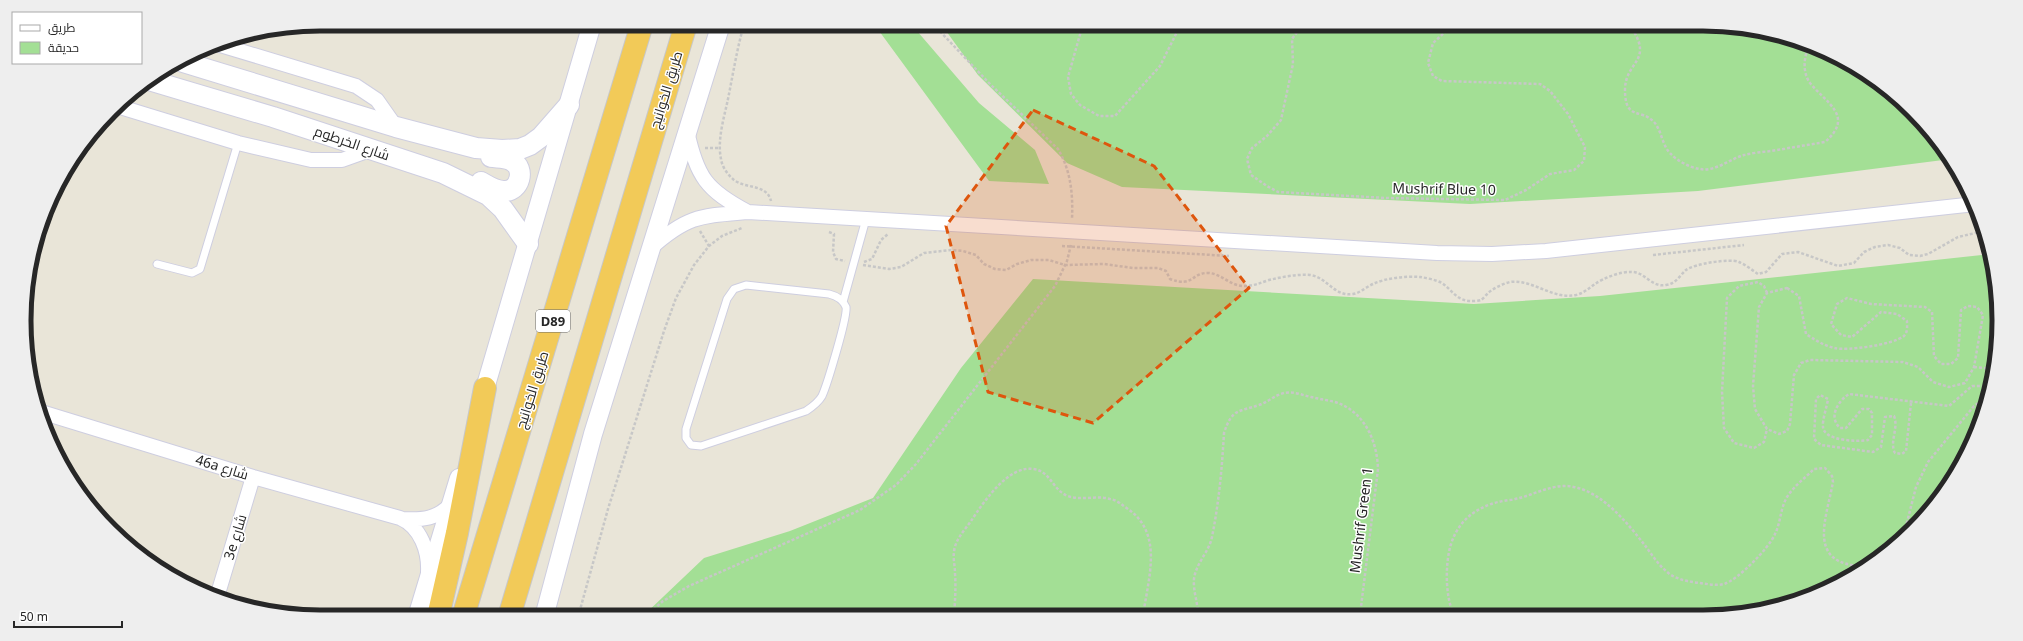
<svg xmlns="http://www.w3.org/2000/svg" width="2023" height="641" viewBox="0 0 2023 641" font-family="'Noto Sans',Cairo,sans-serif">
  <rect width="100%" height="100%" fill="#e9e5d8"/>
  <!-- green -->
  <path fill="#a3df95" d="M874,24h37l68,79 56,47 14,34 -60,-3z
    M941,24h761l59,6 55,17 51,27 45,37 39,48 -253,32 -228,13 -348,-17 -55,-24 -89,-88z
    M1991,254l2,9 5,51 -10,79 -29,76 -61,74 -65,44 -92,27 -1098,2 61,-58 86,-27 83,-33 88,-130 72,-89 441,25 126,-8z"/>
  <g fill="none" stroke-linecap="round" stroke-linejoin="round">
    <defs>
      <path id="service" d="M157,264l35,9 8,-4 38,-126
        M746,285l83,9c8,2 14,5 17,13 2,9 -19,78 -24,89 -4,7 -10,11 -16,15l-105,35 -10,-1 -5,-7v-9l41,-130 7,-10z
        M843,302l23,-83"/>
      <path id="minor" d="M217,44l139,42 21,14 19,27
        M117,106l121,37 73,17h31l28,-10
        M687,131c10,46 19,59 61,81
        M651,248c37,-33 50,-32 97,-36l689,41 55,1 54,-3 429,-47
        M41,412l212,65 147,41c21,9 29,34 28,54
        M403,519c20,1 34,0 48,-15
        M217,597l36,-120"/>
      <path id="tertiary" d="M481,402l111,-378
        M417,617l42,-139
        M544,617l49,-183 128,-410"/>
      <path id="secondary" d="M183,62l213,65 80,21 26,2 18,-1 10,-4 11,-8 28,-32
        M152,81l121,36 170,56 45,22 15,14 25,35
        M481,182c7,4 14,9 23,9 16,1 22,-23 8,-30 -6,-4 -15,-3 -21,-4"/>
      <path id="trunk" d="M438,617l19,-84 28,-145
        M463,617l179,-593
        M509,617l177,-593"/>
    </defs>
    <!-- service casing -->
    <use href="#service" stroke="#cecee0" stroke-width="9"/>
    <!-- minor casing -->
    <use href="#minor" stroke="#cecee0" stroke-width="16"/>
    <!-- tertiary casing -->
    <use href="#tertiary" stroke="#cecee0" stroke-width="20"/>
    <!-- secondary casing -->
    <use href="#secondary" stroke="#cecee0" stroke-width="22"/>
    <!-- trunk casing -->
    <use href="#trunk" stroke="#c7c7c7" stroke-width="24"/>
    <!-- path -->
    <path stroke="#c7c7c7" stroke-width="2.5" stroke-dasharray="3 2" stroke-linecap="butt" d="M744,24c-7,25 -11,50 -16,75 -4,19 -11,41 -7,60 1,8 7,16 13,21 12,9 33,4 37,21
      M933,24l57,60 68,65c13,22 15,45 14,70
      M981,24l13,6 15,-6
      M1083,24l-15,53 3,17 9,11 19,11h16l45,-50 16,-32 7,-10
      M1303,24l-11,15 1,25 -12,56 -14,16 -15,12 -5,11 4,16 16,11 11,6 108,6 119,2 21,-10 24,-16 24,-4 10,-9 1,-14 -17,-33 -18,-23 -10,-7 -98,-3 -9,-5 -5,-13 5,-20 21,-19
      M1629,24c27,38 -4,36 -4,66 0,31 16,18 29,32 8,9 8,24 17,32 6,7 20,14 29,15 15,3 30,-10 44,-14 8,-2 18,-3 27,-4 18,-3 36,-6 54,-9 30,-26 1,-39 -15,-59 -8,-11 -6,-26 -1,-38
      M705,148h15
      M700,231l9,15
      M829,232l5,2 -1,18 3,7 9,2
      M1062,246l167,10
      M1653,255l91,-10
      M864,262l8,-3 9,-19 7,-6
      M863,265l26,4 12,-2 23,-14 27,-3 12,1 13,4 8,9 11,5 11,1 11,-6 14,-4h18l16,5 39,-1 29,4h25l8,3 4,8c24,9 21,-7 39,-6 13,1 21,13 35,13 10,0 16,-3 25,-6 13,-3 28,-6 41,-5 17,2 24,22 43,19 7,-1 13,-7 20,-10 13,-6 32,-8 47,-7 7,1 16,3 22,6 10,7 15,18 29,18 2,0 8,0 10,-1 2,-1 5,-5 7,-7 6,-5 14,-9 22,-11 23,-3 43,18 66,13 8,-2 13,-7 19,-11 9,-6 26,-13 37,-12 13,0 20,16 34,13 10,-1 14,-10 20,-15 8,-6 44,-12 53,-8 7,3 13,8 19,12l8,-2 16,-18 16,-2 40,14 16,-3 10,-11 11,-5 13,-2 12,3 9,7 11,1 8,-2 30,-17 26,-6
      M1787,288l12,8 7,38c9,6 17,11 28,14 14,3 58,-3 70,-12 4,-4 3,-10 3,-15l-10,-7 -16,-2 -29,25 -11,-2 -10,-11 6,-20 10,-6 24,6 54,3 7,5 2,44 7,8h10l7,-6 3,-48 7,-4 9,1 6,8 -9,52 -9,16 -16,4 -16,-5 -15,-15 -15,-5 -93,-2 -9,3 -7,12 -4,49 -3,7 -8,3 -12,-5 -12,-20 -2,-23 6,-79 8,-14z
      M1767,293l-3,-7 -6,-4 -19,4 -12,12 -5,94 2,36 10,15 20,5 10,-6 3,-13
      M1974,367l20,2
      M1911,403l-5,48 -4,3 -7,-1c-6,-11 4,-25 -1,-37l-9,1 -4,30 -8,5 -52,-7 -7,-6 2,-40 4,-4 8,4c-1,7 -6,22 -5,28 1,14 35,15 45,13l4,-5v-22l-3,-4h-7l-16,19h-6c-12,-11 -2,-27 9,-34l100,12 23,-20h18
      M1913,525l2,-8 11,-8
      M1903,538l13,-51 12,-25 46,-56 12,-8
      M1198,615c0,-12 -5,-24 -4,-36 2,-16 15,-27 18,-42 7,-35 10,-69 12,-104 8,-25 15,-21 35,-28 9,-3 16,-10 25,-12 9,-2 18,2 27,4 8,2 16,3 24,5 29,9 42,38 43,67l-18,146
      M1454,615c-9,-18 -9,-52 -3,-71 9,-28 32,-41 59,-44 22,-3 42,-18 64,-13 30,6 55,38 73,61 7,10 14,20 24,27 9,5 19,7 29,8 8,1 16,3 24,1 14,-4 45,-36 51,-50 6,-12 5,-25 12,-37 7,-11 18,-19 27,-28l11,-1 7,8 1,6c-7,38 -27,83 31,84
      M646,616l17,-15 26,-15 171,-76 36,-25 20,-21 139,-178 12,-25 4,-16
      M954,616c1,-14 2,-28 1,-43 0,-7 -2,-14 -1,-21 1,-12 10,-21 17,-31 12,-18 37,-56 62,-52 18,2 19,21 35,27 13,5 28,-1 42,3 7,1 12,6 18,10 36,25 20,70 15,107
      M578,617l30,-108 56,-178 12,-33 18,-33 15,-19 13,-10 20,-8"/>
    <!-- service -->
    <use href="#service" stroke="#fff" stroke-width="7"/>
    <!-- minor -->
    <use href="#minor" stroke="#fff" stroke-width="14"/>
    <!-- tertiary -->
    <use href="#tertiary" stroke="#fff" stroke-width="18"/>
    <!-- secondary -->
    <use href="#secondary" stroke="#fff" stroke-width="20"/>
    <!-- trunk -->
    <use href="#trunk" stroke="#f2ca58" stroke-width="22"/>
  </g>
  <!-- marked area -->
  <path fill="#de560d" fill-opacity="0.2" stroke="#de560d" stroke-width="3" stroke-dasharray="8 5" stroke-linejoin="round" d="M1033,110l121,56 95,122 -156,135 -105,-31 -42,-166z"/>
  <g text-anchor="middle" stroke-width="3" stroke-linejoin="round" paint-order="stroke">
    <!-- shield labels -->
    <rect fill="#fff" stroke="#686868" stroke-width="1" x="536" y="310" width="34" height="22" rx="3"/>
    <g font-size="13" font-weight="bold" fill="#272727">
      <text x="553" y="326">D89</text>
    </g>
    <!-- street labels -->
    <g font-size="14" fill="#272727" stroke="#fff">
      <text transform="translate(666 90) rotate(-73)" y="5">طريق الخوانيج</text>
      <text transform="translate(352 143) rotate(19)" y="5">شارع الخرطوم</text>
      <text transform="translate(1444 189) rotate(1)" y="5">Mushrif Blue 10</text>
      <text transform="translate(532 390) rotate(-73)" y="5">طريق الخوانيج</text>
      <text transform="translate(222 467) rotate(17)" y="5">46a شارع</text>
      <text transform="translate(1361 520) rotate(-83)" y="5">Mushrif Green 1</text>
      <text transform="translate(235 537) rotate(-73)" y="5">3e شارع</text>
    </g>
  </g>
  <!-- crop -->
  <path d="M0 0H2023V641H0ZM320 31H1703A289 289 0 0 1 1992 320V321A289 289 0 0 1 1703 610H320A289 289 0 0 1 31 321V320A289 289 0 0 1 320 31Z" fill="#eee" fill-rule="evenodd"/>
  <path fill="none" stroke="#272727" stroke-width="5" d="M320 31H1703A289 289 0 0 1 1992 320V321A289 289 0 0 1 1703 610H320A289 289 0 0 1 31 321V320A289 289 0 0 1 320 31Z"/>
  <!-- legend -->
  <rect x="12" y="12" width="130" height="52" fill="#ffffff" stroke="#a9a9a9"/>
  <rect x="20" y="25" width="20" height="6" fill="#ffffff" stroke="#a9a9a9"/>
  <text x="48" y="32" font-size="12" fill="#272727">طريق</text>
  <rect x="20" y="42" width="20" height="12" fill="#a3df95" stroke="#a9a9a9"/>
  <text x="48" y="52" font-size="12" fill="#272727">حديقة</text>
  <!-- scale -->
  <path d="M14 621v6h108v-6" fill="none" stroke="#272727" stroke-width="2"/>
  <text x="20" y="621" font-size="12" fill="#272727" stroke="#ffffff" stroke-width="3" paint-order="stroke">50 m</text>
</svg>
